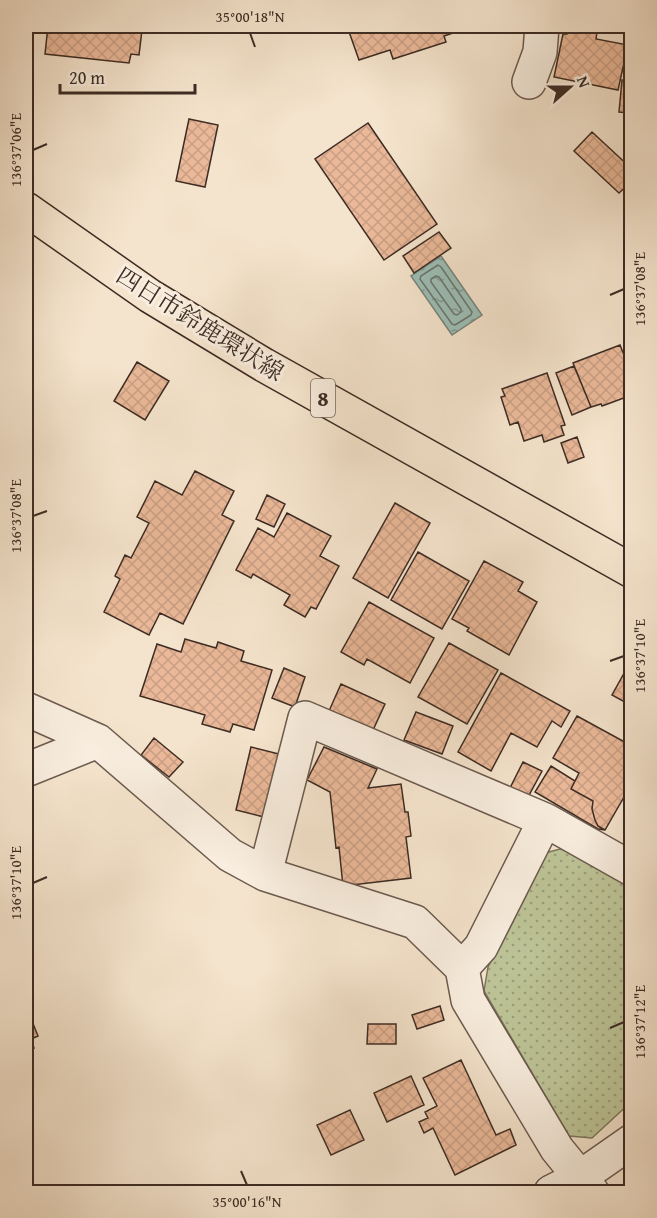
<svg xmlns="http://www.w3.org/2000/svg" width="657" height="1218" viewBox="0 0 657 1218" font-family="'Gentium Book Plus','Noto Serif JP',serif">
  <defs>
    <pattern id="grass-dots" width="8" height="8" patternUnits="userSpaceOnUse" patternTransform="scale(1.5)"><rect width="8" height="8" fill="#bdc497"/><path d="M2 2h.1M6 6h.1" fill="none" stroke="#9b9f7b" stroke-width="1.8" stroke-linecap="round"/></pattern>
    <pattern id="water-ripples" width="26" height="14" patternUnits="userSpaceOnUse" patternTransform="scale(1.5)"><rect width="26" height="14" fill="#9cbfb7"/><path d="M2 4q2-2 4 0t4 0M15 11q2-2 4 0t4 0" fill="none" stroke="#809b95"/></pattern>
    <pattern id="building-cross-hatch" width="8" height="8" patternUnits="userSpaceOnUse" patternTransform="scale(1.5)"><rect width="8" height="8" fill="#ebb999"/><path d="M0 0l8 8M0 8l8-8" fill="none" stroke="#ca9f84"/></pattern>
  </defs>
  <rect width="100%" height="100%" fill="#f5e4cd"/>
  <filter id="stains"><feTurbulence type="fractalNoise" baseFrequency=".00333" numOctaves="4"/><feColorMatrix values="0 0 0 0 .2 0 0 0 0 .09 0 0 0 0 .02 0 0 0 .5 -.17"/></filter>
  <radialGradient id="worn" r=".72"><stop offset=".6" stop-color="#630" stop-opacity="0"/><stop offset="1" stop-color="#630" stop-opacity=".3"/></radialGradient>
  <!-- grass -->
  <path fill="url(#grass-dots)" stroke="#7d785e" stroke-width="1.5" d="M564,848l67,38v216l-39,36 -23,-2 -85,-145 4,-24 57,-114z"/>
  <!-- water -->
  <path fill="url(#water-ripples)" stroke="#76847c" stroke-width="1.5" d="M441,256l41,59 -30,20 -41,-59z"/>
  <g fill="none" stroke-linecap="round" stroke-linejoin="round">
    <!-- shore -->
    <path stroke="#6c766e" stroke-width="1.5" d="M438,265l3,2 31,45 -1,3 -16,10 -3,-1 -32,-45 1,-3z
      M436,276l3,1 22,32v3l-4,3 -3,-1 -23,-32v-3z"/>
  </g>
  <!-- building -->
  <path fill="url(#building-cross-hatch)" stroke="#3d2c24" stroke-width="1.5" d="M48,26h55l39,4 -3,25 -8,-1 -2,9 -84,-9z
    M347,26h113l2,4 -18,6 2,6 -53,17 -3,-9 -31,10z
    M568,26l29,6 -1,7 32,6 -10,45 -64,-13 9,-43h4z
    M622,80l10,1v32l-13,-1z
    M189,119l29,6 -13,62 -29,-6z
    M368,123l69,101 -53,36 -69,-101z
    M592,132l40,37v12l-13,12 -45,-42z
    M439,232l12,16 -37,25 -11,-17z
    M620,345l12,30v20l-30,11 -1,-2 -10,3 -18,-44z
    M137,362l32,19 -24,39 -31,-19z
    M574,366l17,41 -19,8 -16,-42z
    M547,373l18,52 -4,1 3,9 -20,7 -2,-7 -18,6 -6,-19 -8,3 -9,-28 4,-1 -3,-7z
    M577,437l7,20 -16,6 -7,-20z
    M195,471l39,20 -12,24 12,6 -51,103 -23,-11 -11,22 -45,-23 16,-33 -5,-3 10,-21 6,3 18,-35 -12,-6 18,-36 27,14z
    M267,495l18,9 -11,23 -18,-8z
    M395,503l35,20 -42,75 -35,-20z
    M287,513l44,23 -11,20 19,10 -23,43 -5,-2 -6,10 -21,-12 6,-10 -37,-21 -2,4 -15,-8 22,-42 16,9z
    M418,552l51,29 -27,48 -51,-29z
    M484,561l39,21 -5,9 19,11 -28,53 -42,-24 2,-3 -17,-9z
    M369,602l65,36 -24,45 -43,-24 -3,6 -23,-13z
    M185,639l31,9 2,-6 26,9 -3,10 31,9 -18,60 -21,-6 -3,8 -28,-8 3,-9 -65,-19 17,-52 24,8z
    M449,643l49,27 -31,54 -49,-27z
    M632,659v47l-20,-11z
    M284,668l21,9 -10,30 -23,-9z
    M501,673l69,38 -9,16 -9,-6 -15,26 -26,-14 -20,38 -33,-19z
    M341,684l44,20 -12,26 -44,-19z
    M416,712l37,14 -11,28 -38,-14z
    M577,716l55,30v37l-27,47 -7,-4 -3,-6 -3,-11 1,-8 -22,-12 8,-16 -26,-15z
    M154,738l29,24 -14,15 -28,-22z
    M251,747l28,7 -15,63 -28,-7z
    M324,747l53,22 -9,19 33,-4 4,28h3l3,24 -5,1 5,41 -68,8 -4,-39 -3,1 -6,-56 -23,-12z
    M523,762l19,9 -15,28 -18,-9z
    M551,766l24,15 -4,8 22,12 -1,8 3,11 3,6 7,4 -7,-1 -63,-37z
    M440,1006l4,14 -27,9 -5,-14z
    M28,1011l10,25 -7,3 3,9 -8,4v-40z
    M368,1024h28v20h-29z
    M461,1060l35,75 14,-6 6,16 -61,30 -22,-47 -9,5 -5,-11 9,-4 -3,-6 12,-6 -14,-28z
    M411,1076l13,29 -37,17 -13,-29z
    M350,1110l14,30 -33,15 -14,-30z"/>
  <g fill="none" stroke-linecap="round" stroke-linejoin="round">
    <defs>
      <path id="minor" d="M529,82l11,-30 2,-26
        M26,709l72,32 132,114 35,19 150,48 47,46 6,32 89,149 35,43
        M26,770l72,-29
        M265,874l40,-156 240,102
        M462,968l19,-21 64,-127 87,49
        M551,1192l28,-14 53,-37"/>
      <path id="major" d="M26,209l124,87 114,69 368,206"/>
    </defs>
    <!-- minor casing -->
    <use href="#minor" stroke="#6b5a4e" stroke-width="36"/>
    <!-- major casing -->
    <use href="#major" stroke="#3d2c24" stroke-width="36"/>
    <!-- minor -->
    <use href="#minor" stroke="#f8edde" stroke-width="33"/>
    <!-- major -->
    <use href="#major" stroke="#f5e4cd" stroke-width="33"/>
  </g>
  <!-- ticks -->
  <path fill="none" stroke="#3d2c24" stroke-width="2" d="M250,33l5,14M33,150l14,-6M610,295l14,-6M33,516l14,-5M610,661l14,-5M33,883l14,-6M610,1028l14,-6M241,1171l6,14"/>
  <g text-anchor="middle" stroke-width="6" stroke-linejoin="round" paint-order="stroke">
    <!-- shield labels -->
    <rect fill="#f8edde" stroke="#75665c" stroke-width="1.5" x="311" y="379" width="24" height="38" rx="4.5"/>
    <g font-size="22" font-weight="bold" fill="#3d2c24">
      <text x="323" y="406">8</text>
    </g>
    <!-- street labels -->
    <g font-size="24" fill="#3d2c24" stroke="#f8edde">
      <text transform="translate(200 324) rotate(32)" y="8">四日市鈴鹿環状線</text>
    </g>
  </g>
  <!-- margin -->
  <rect width="657" height="1218" fill="none" stroke="#f5e4cd" stroke-width="66"/>
  <!-- north arrow -->
  <g transform="translate(570 87) rotate(69)" stroke="#f8edde" stroke-width="4.5" paint-order="stroke">
  <path d="M0-4.5L10 22L0 15L-10 22Z" fill="#3d2c24"/>
  <text y="-9" font-size="16" font-weight="bold" text-anchor="middle" fill="#3d2c24">N</text>
  </g>
  <!-- scale -->
  <path d="M60 84v9h135v-9" fill="none" stroke="#3d2c24" stroke-width="3"/>
  <text x="69" y="84" font-size="18" fill="#3d2c24" stroke="#f8edde" stroke-width="4.5" paint-order="stroke">20 m</text>
  <rect x="33" y="33" width="591" height="1152" fill="none" stroke="#3d2c24" stroke-width="2"/>
  <g font-size="15" text-anchor="middle" fill="#3d2c24">
    <text x="250" y="22">35°00'18"N</text>
    <text transform="translate(16 150) rotate(-90)" y="5">136°37'06"E</text>
    <text transform="translate(640 289) rotate(-90)" y="5">136°37'08"E</text>
    <text transform="translate(16 516) rotate(-90)" y="5">136°37'08"E</text>
    <text transform="translate(640 656) rotate(-90)" y="5">136°37'10"E</text>
    <text transform="translate(16 883) rotate(-90)" y="5">136°37'10"E</text>
    <text transform="translate(640 1022) rotate(-90)" y="5">136°37'12"E</text>
    <text x="247" y="1207">35°00'16"N</text>
  </g>
  <rect width="100%" height="100%" filter="url(#stains)"/>
  <rect width="100%" height="100%" fill="url(#worn)"/>
</svg>
